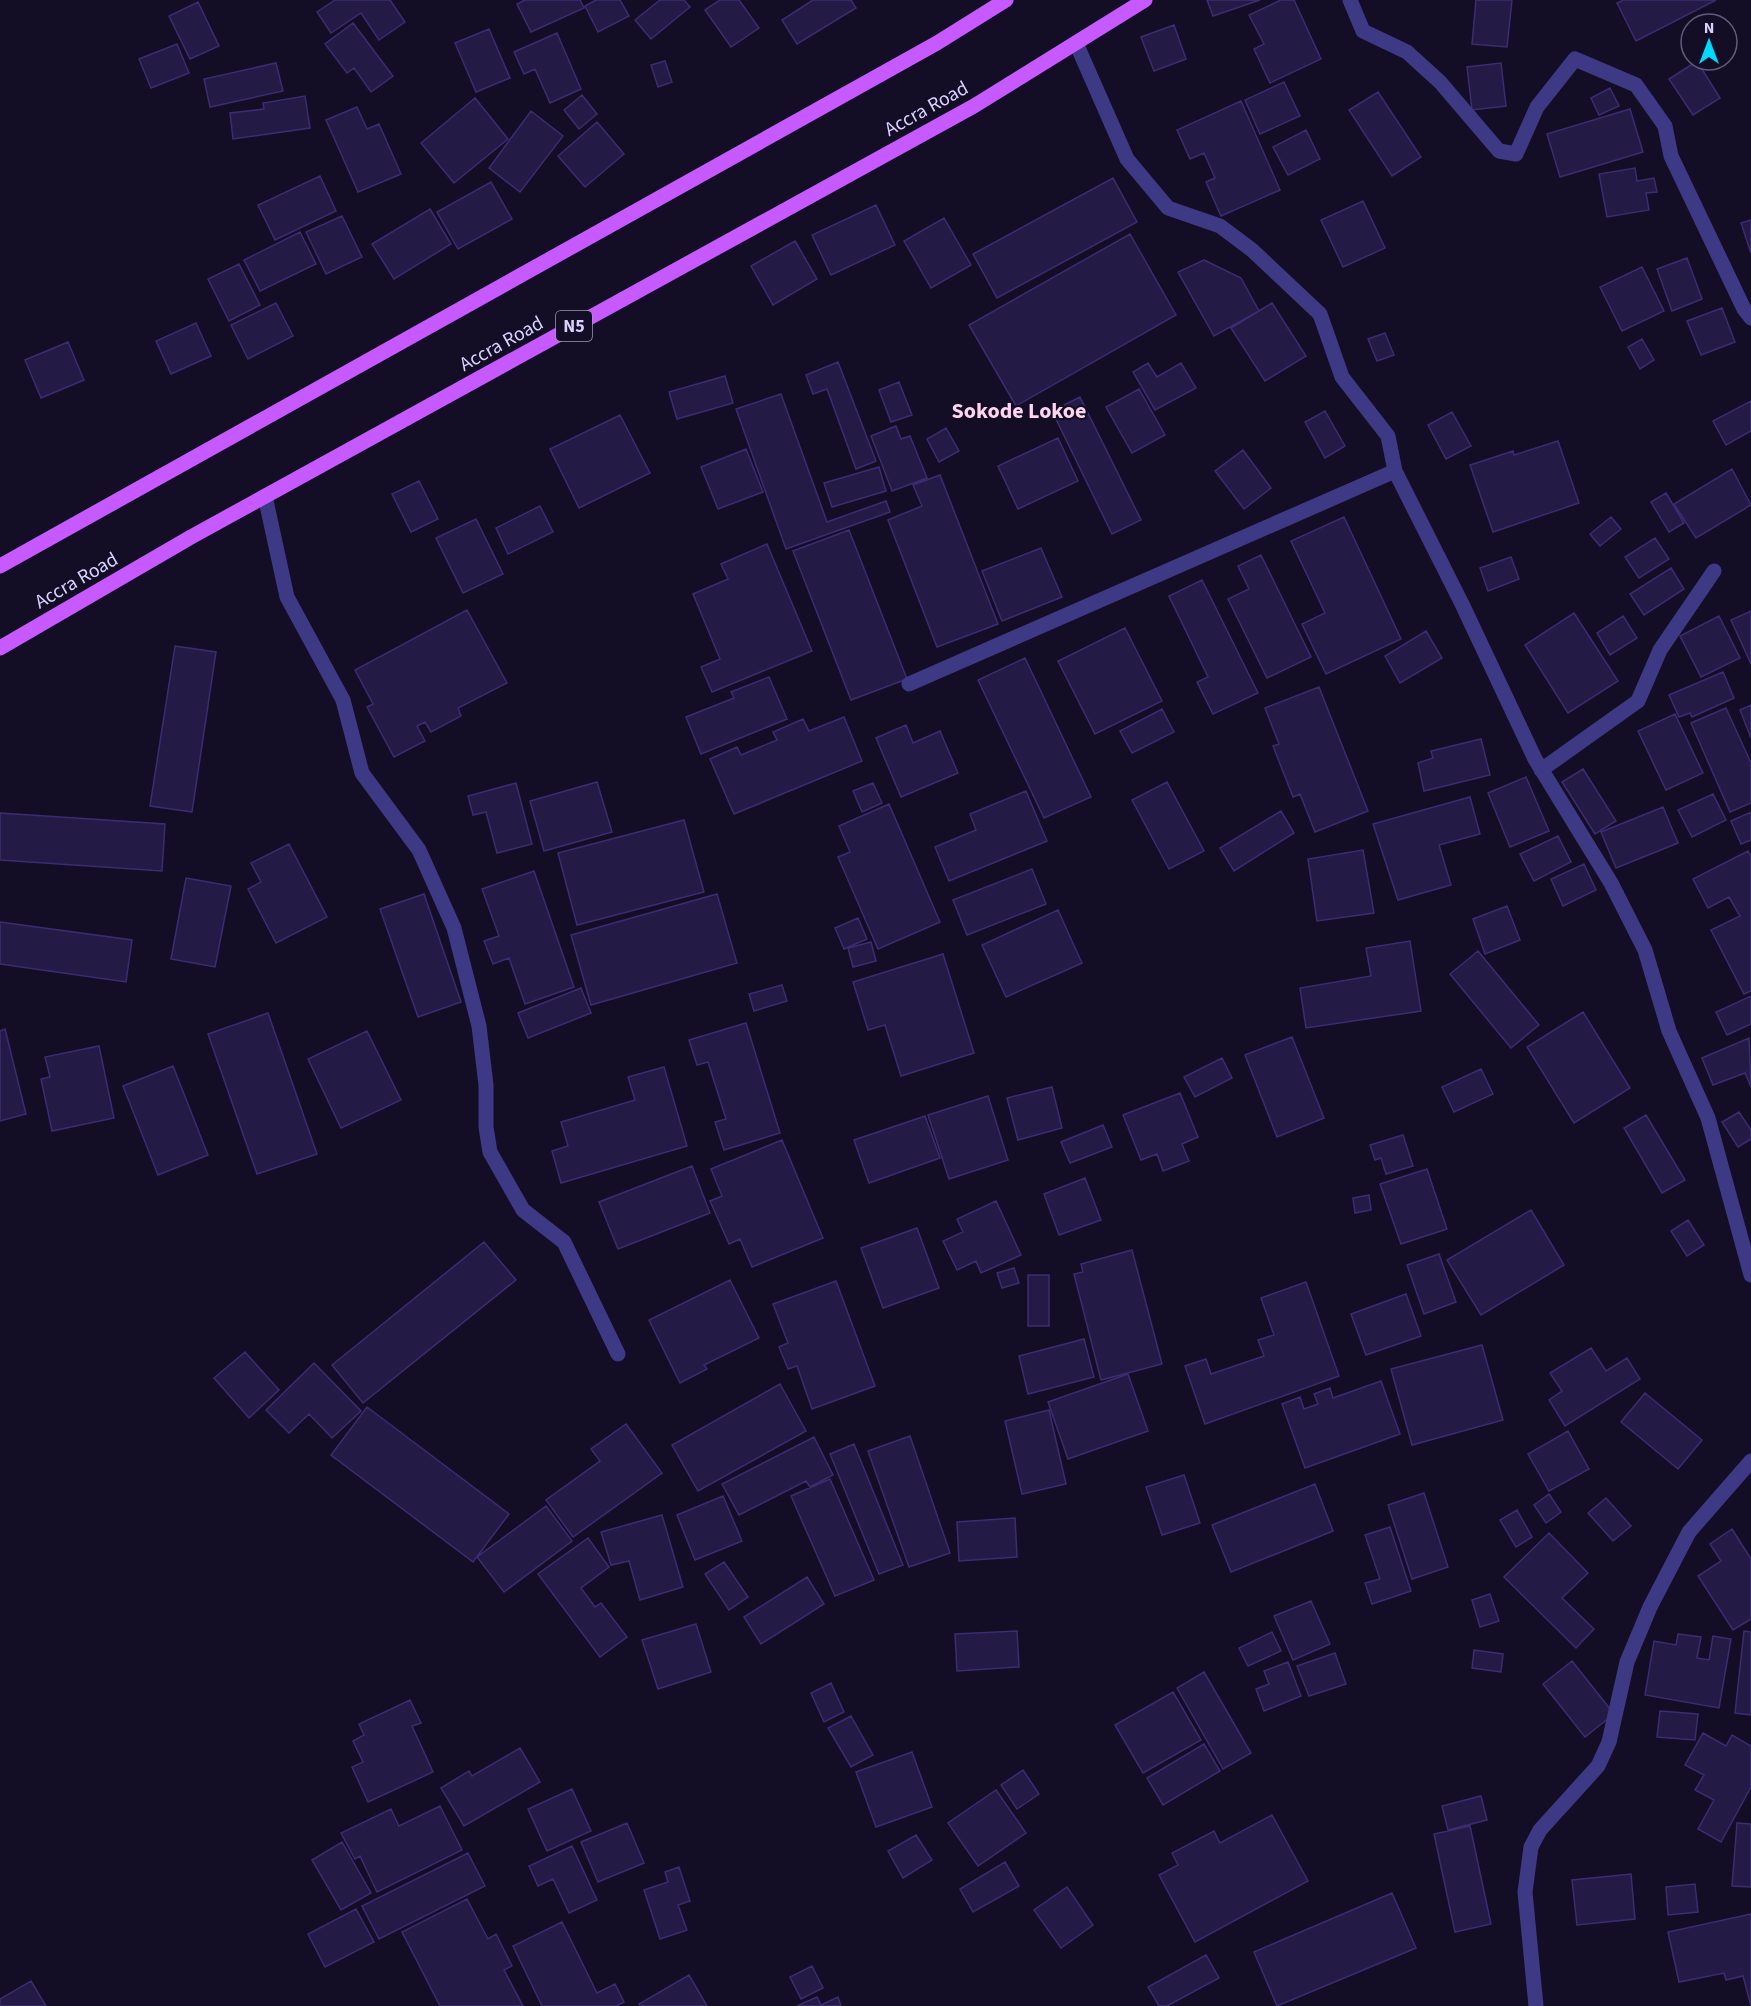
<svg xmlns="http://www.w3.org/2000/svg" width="1751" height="2006" viewBox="0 0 1751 2006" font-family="'Source Sans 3',sans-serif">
  <rect width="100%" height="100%" fill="#130e25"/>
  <!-- building -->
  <path fill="#241a46" stroke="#3c2c72" stroke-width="1.5" d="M335,0h55l15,22 -26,18 -18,-27 -30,20 -14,-21z
    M525,0h55l4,8 -53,24 -14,-28z
    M596,0h24l9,16 -31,16 -13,-26z
    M660,0h24l6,7 -39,32 -16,-19z
    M720,0h19l20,28 -28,19 -26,-37z
    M813,0h38l5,8 -59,36 -15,-24z
    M1207,0h53l-47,16z
    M1281,0h13l27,59 -51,24 -16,-34 10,-5 -15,-29z
    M1476,0h36l-5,47 -35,-3z
    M1624,0h92l-80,41 -19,-38z
    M198,2l21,44 -29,13 -21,-43z
    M353,23l40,53 -22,16 -17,-24 -7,5 -22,-29z
    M1174,25l12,34 -32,12 -13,-34z
    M489,29l21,49 -34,14 -21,-49z
    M557,33l24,56 -31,14 -15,-34 -11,5 -10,-22z
    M177,44l12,29 -38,15 -12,-29z
    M665,61l7,21 -14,5 -7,-22z
    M1697,61l23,37 -27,17 -24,-36z
    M276,63l7,28 -73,16 -6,-28z
    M1501,63l5,43 -34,4 -5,-43z
    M1284,82l16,34 -40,18 -15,-34z
    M1610,88l9,18 -20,9 -8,-17z
    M1378,92l43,65 -29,19 -43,-66z
    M582,95l15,19 -18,15 -15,-19z
    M305,96l5,32 -77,11 -3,-26 34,-4 -1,-6z
    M475,98l33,41 -54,44 -33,-40z
    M1241,101l39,89 -59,26 -15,-34 9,-4 -11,-25 -14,6 -13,-29z
    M357,107l10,22 12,-5 22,50 -43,18 -32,-72z
    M1630,109l13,43 -83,25 -13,-43z
    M531,111l32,25 -43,56 -31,-24z
    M597,122l27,32 -39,33 -27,-31z
    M1306,130l14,29 -32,16 -15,-28z
    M1635,168l2,13 17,-3 3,14 -11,1 3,17 -42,7 -8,-43z
    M320,176l16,35 -61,29 -17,-35z
    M1113,178l24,44 -140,76 -24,-44z
    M491,182l21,37 -54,30 -21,-37z
    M1363,201l22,47 -42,19 -22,-47z
    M876,205l19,40 -64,30 -19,-40z
    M430,209l21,35 -57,35 -22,-35z
    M342,216l20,41 -36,17 -20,-42z
    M944,218l27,47 -40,23 -27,-47z
    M1751,220v33l-10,-30z
    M300,232l16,32 -56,27 -16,-31z
    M1130,234l46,81 -160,91 -47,-81z
    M795,241l22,38 -44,26 -22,-39z
    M1687,258l15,41 -30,12 -15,-42z
    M1204,260l37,18 18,33 -45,25 -36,-64z
    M239,264l21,41 -31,16 -21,-42z
    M1642,267l22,44 -42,20 -22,-44z
    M276,303l17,33 -45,23 -17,-34z
    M1272,303l34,53 -41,25 -34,-53z
    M1722,308l13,34 -34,13 -14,-34z
    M196,323l15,33 -40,18 -15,-33z
    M1385,333l9,22 -17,6 -9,-22z
    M1642,339l12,21 -14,9 -12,-22z
    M68,342l16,38 -43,18 -16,-38z
    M838,362l38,99 -20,8 -29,-80 -14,5 -7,-19z
    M1148,363l9,14 24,-14 15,25 -41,22 -22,-38z
    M725,376l8,27 -56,16 -8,-27z
    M899,382l13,33 -21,7 -12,-32z
    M1139,389l26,46 -33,18 -26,-46z
    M781,394l46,128 59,-21 4,11 -104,37 -50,-140z
    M1080,397l61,123 -29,14 -60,-123z
    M1751,401v30l-25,14 -13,-24z
    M1325,411l20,35 -20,12 -20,-36z
    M1452,412l19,34 -25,13 -18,-34z
    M620,415l30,58 -71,35 -29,-59z
    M896,426l5,13 9,-3 17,42 -35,13 -21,-55z
    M946,428l13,23 -20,11 -12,-23z
    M1058,438l20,43 -60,28 -20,-43z
    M1558,441l21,62 -86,29 -23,-67 43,-14 1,4z
    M746,449l17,43 -45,17 -17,-42z
    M1243,450l28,38 -27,21 -29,-38z
    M879,467l7,24 -54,16 -8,-24z
    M1732,469l19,36 -55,33 -22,-34z
    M940,475l58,149 -61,23 -49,-127 34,-14 -9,-21z
    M419,481l19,38 -27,13 -19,-38z
    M1666,493l18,30 -15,9 -18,-30z
    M540,506l13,26 -45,22 -12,-26z
    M1344,517l57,122 -75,35 -24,-50 23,-11 -34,-72z
    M1611,517l10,12 -21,17 -10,-12z
    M476,519l27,55 -40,19 -27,-55z
    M849,530l58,149 -56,21 -58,-149z
    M1655,538l14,21 -30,19 -14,-21z
    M767,544l45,107 -100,41 -11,-25 19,-8 -27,-65 35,-15 -7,-15z
    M1041,548l21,49 -60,24 -20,-50z
    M1261,555l50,102 -44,21 -39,-79 21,-10 -11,-23z
    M1511,557l8,22 -31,12 -8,-23z
    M1671,568l13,21 -40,26 -14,-21z
    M1202,580l56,113 -45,21 -16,-32 11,-5 -39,-81z
    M467,610l40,73 -49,25 3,8 -30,16 -6,-10 -8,4 8,15 -31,16 -27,-50 6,-3 -18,-34z
    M1751,611v53l-20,-44z
    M1574,613l44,68 -50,32 -43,-68z
    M1623,616l14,22 -27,17 -13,-22z
    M1719,616l21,42 -39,19 -21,-41z
    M1125,628l37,73 -67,33 -37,-73z
    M1426,631l16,27 -42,25 -15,-27z
    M175,646l41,6 -24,160 -42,-6z
    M1025,658l66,139 -47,21 -66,-138z
    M1723,672l11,26 -42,19 -2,-4 -11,4 -10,-22z
    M769,677l18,42 -86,35 -15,-37 48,-19 -3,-6z
    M1319,687l49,124 -53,21 -15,-38 -7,3 -20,-51 6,-2 -14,-36z
    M1751,705v33l-11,-28z
    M1726,708l25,55v40l-21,9 -39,-89z
    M1162,709l12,23 -42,21 -12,-22z
    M1675,714l28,59 -37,17 -28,-59z
    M844,717l18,44 -128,53 -24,-55 27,-12 4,8 36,-15 -4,-8 30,-13 6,12z
    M906,725l7,18 27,-12 18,42 -57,24 -25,-59z
    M1481,739l9,36 -66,16 -6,-28 15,-5 -2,-7z
    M1583,769l33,52 -21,13 -33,-52z
    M1526,777l23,54 -39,16 -22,-54z
    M597,782l15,50 -68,19 -14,-50z
    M1167,782l37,69 -35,18 -37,-69z
    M516,783l16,61 -35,9 -11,-41 -13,3 -5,-19z
    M873,783l9,20 -20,9 -9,-21z
    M1026,791l21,50 -98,40 -14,-34 41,-17 -6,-16z
    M1713,794l13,26 -34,17 -14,-27z
    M1470,797l10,37 -41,11 12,40 -53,15 -25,-76z
    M889,804l51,118 -62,27 -40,-92 12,-5 -11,-26z
    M1663,807l15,36 -62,25 -15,-36z
    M1281,811l13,22 -60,38 -14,-23z
    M1751,812v28l-10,4 -10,-23z
    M0,813l165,11 -3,47 -162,-11z
    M684,820l20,72 -127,33 -19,-72z
    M1558,836l13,26 -37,19 -14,-27z
    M289,844l38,73 -51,26 -28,-54 13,-7 -10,-19z
    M1363,850l11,63 -57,8 -9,-62z
    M1748,851l3,5v135l-7,3 -33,-64 29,-14 -11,-19 -21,11 -15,-29z
    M1584,864l12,26 -33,16 -12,-27z
    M1032,869l14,35 -79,31 -14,-35z
    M534,871l40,116 -49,17 -16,-46 -16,6 -9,-23 15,-5 -17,-47z
    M186,878l45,8 -16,81 -44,-8z
    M424,894l37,108 -43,15 -38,-108z
    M717,894l20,69 -146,42 -20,-70z
    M1507,906l13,34 -35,14 -12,-35z
    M1058,910l24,53 -76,34 -24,-52z
    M858,918l9,21 -23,10 -9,-21z
    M0,922l132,18 -6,42 -126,-18z
    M1410,941l11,70 -115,17 -6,-40 71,-12 -5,-28z
    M871,942l5,19 -23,6 -5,-19z
    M1478,951l61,74 -28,23 -61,-74z
    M943,954l31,99 -73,23 -16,-51 -17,5 -15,-48z
    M782,985l5,16 -33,10 -5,-17z
    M581,988l10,25 -63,25 -10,-25z
    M1751,996v28l-24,11 -11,-23z
    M1583,1012l47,76 -56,35 -47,-76z
    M268,1013l49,141 -60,20 -49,-140z
    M746,1023l34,110 -56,17 -9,-28 11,-3 -18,-57 -11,3 -8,-25z
    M5,1029l21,85 -26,7v-90z
    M367,1031l34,69 -60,28 -33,-69z
    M1292,1037l32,81 -47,19 -32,-82z
    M1749,1038l2,49 -6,-14 -32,12 -11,-27z
    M99,1046l15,72 -62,13 -11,-52 9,-2 -5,-20z
    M1222,1058l10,20 -37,19 -11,-20z
    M173,1066l35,89 -50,20 -35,-89z
    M664,1067l23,79 -126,37 -9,-32 16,-5 -7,-24 74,-22 -7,-23z
    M1481,1069l12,25 -39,18 -12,-25z
    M1052,1087l10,41 -44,12 -11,-42z
    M1180,1093l18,44 -16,7 7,17 -26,10 -6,-17 -16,6 -18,-45z
    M988,1096l20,64 -59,19 -21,-64z
    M1739,1112l12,18v9l-13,8 -16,-25z
    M1646,1115l39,65 -23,13 -38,-65z
    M925,1116l15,42 -71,25 -15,-43z
    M1103,1125l9,22 -42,16 -9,-21z
    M1403,1135l10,31 -27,8 -5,-16 -6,2 -5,-15z
    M782,1140l41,98 -71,29 -12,-28 -11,5 -19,-43 12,-5 -11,-27z
    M692,1166l18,47 -92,36 -19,-47z
    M1427,1169l20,60 -46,15 -21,-60z
    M1085,1178l16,42 -42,15 -15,-41z
    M1369,1195l2,15 -16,3 -2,-15z
    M996,1201l25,54 -40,18 -5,-12 -19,9 -14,-29 20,-9 -6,-13z
    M1531,1210l33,55 -83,50 -34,-55z
    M1688,1220l16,25 -17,11 -16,-25z
    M917,1228l22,60 -56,20 -22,-60z
    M484,1242l32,38 -153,123 -31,-38z
    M1132,1250l30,114 -61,16 -27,-106 9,-2 -2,-8z
    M1439,1254l17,48 -32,12 -17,-49z
    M1014,1268l5,15 -17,5 -5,-15z
    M1028,1275h21v51h-21z
    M730,1280l29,58 -55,27 3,4 -27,14 -31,-63z
    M836,1281l39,105 -63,23 -15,-43 -9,3 -9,-22 9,-4 -15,-39z
    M1306,1282l33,94 -134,48 -20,-58 21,-7 5,15 53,-18 -6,-16 16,-5 -13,-37z
    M1406,1294l15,42 -55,19 -15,-41z
    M1084,1339l10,38 -66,17 -9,-38z
    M1482,1345l21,75 -91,25 -21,-76z
    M1591,1348l15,23 21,-13 13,21 -75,47 -16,-26 13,-9 -12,-18z
    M245,1352l34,38 -30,28 -35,-40z
    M314,1363l47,48 -29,27 -23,-24 -20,19 -23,-23z
    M1128,1374l20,57 -80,28 -20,-57z
    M1381,1381l19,53 -95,34 -23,-64 18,-7 4,12 14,-5 -4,-10 16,-6 3,10z
    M780,1384l26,47 -108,60 -26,-46z
    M1645,1393l57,47 -24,29 -57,-47z
    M367,1407l142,107 -36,48 -142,-107z
    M1049,1410l17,74 -44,10 -17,-73z
    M626,1424l36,49 -89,64 -27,-37 54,-39 -9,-12z
    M1568,1431l21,38 -40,22 -21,-37z
    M910,1436l40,117 -41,14 -41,-116z
    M814,1437l19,38 -23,12 -4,-6 -67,34 -17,-31z
    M854,1444l49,121 -24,9 -49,-120z
    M1184,1475l16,48 -38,12 -16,-48z
    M830,1479l44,101 -39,16 -44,-100z
    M1315,1484l18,47 -102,41 -19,-47z
    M1424,1493l24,74 -36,12 -24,-74z
    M1549,1494l12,18 -15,11 -12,-18z
    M723,1496l19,45 -47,19 -18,-45z
    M1606,1498l25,28 -18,15 -25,-28z
    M546,1506l26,35 -68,51 -27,-35z
    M1517,1510l15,27 -16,10 -16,-27z
    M662,1515l21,72 -43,13 -11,-39 -18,4 -10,-33z
    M1015,1518l2,39 -58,4 -2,-39z
    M1390,1527l21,64 -39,13 -7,-21 15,-4 -15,-44z
    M1732,1529l19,30v60l-18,11 -35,-54 23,-15 -11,-17z
    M1549,1533l39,40 -26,25 32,31 -18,19 -72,-71z
    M588,1538l21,29 -28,21 14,19 6,-4 26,34 -27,20 -62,-83z
    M724,1562l24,35 -19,13 -24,-36z
    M807,1577l17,27 -63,40 -17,-27z
    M1490,1594l9,27 -19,6 -8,-27z
    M1311,1601l19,43 -37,16 -19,-44z
    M696,1624l15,48 -53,17 -16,-49z
    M1017,1631l2,36 -62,4 -2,-37z
    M1744,1631l7,1v83l-16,-2z
    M1272,1632l9,19 -33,15 -9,-18z
    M1678,1634l23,3 -4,21 12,2 4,-24 18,3 -12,69 -74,-13 9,-54 22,4z
    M1474,1650l29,4 -2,18 -29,-4z
    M1335,1653l11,31 -37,12 -12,-30z
    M1572,1661l42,53 -29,23 -42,-53z
    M1288,1662l13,34 -37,15 -8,-22 13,-5 -5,-13z
    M1204,1672l47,81 -28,16 -46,-81z
    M831,1683l13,29 -20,10 -13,-29z
    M1173,1692l28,48 -58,33 -28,-48z
    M410,1700l11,23 -9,3 21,46 -65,30 -16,-35 11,-5 -10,-21 11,-6 -5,-11z
    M1660,1711l38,3 -3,26 -38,-3z
    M851,1716l22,39 -22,12 -23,-39z
    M1703,1733l23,13 6,-11 19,11v41l-30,55 -23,-13 16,-29 -19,-10 9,-15 -19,-10z
    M1204,1744l16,27 -57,34 -16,-27z
    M520,1748l20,34 -76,44 -23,-38 28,-17 3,5z
    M912,1752l20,55 -56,20 -20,-55z
    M1023,1770l16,24 -22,15 -16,-24z
    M572,1789l19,42 -44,20 -19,-42z
    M996,1790l30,43 -48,33 -30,-43z
    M1481,1796l6,24 -39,10 -6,-24z
    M440,1806l22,44 -85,42 -17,-36 -5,3 -14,-26 50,-24 8,17z
    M1272,1815l36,66 -113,61 -36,-67 19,-10 -6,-12 42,-22 6,12z
    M627,1823l17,40 -46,19 -17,-40z
    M1737,1823l14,1v63l-19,-1z
    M1470,1826l21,98 -36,8 -21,-98z
    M916,1835l16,25 -29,18 -15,-27z
    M342,1842l29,51 -30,17 -29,-50z
    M572,1846l25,54 -28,13 -16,-34 -15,7 -9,-20z
    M468,1853l17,33 -106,53 -17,-33z
    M1005,1862l14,24 -46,26 -13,-23z
    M679,1867l11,34 -12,4 9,25 -27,9 -16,-49 24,-8 -3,-10z
    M1631,1874l4,45 -58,6 -5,-45z
    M1695,1884l3,28 -30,3 -2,-28z
    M1067,1887l26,38 -32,23 -27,-38z
    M1392,1893l24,55 -139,58 -23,-54z
    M467,1899l21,40 8,-5 16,32 -8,4 19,36h-83l-38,-74z
    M356,1909l18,33 -49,25 -17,-33z
    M1751,1914v92l-8,-30 -17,4 -2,-7 -45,9 -11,-50z
    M562,1922l35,71 18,-9 9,18 -7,4h-75l-29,-60z
    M1206,1955l13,23 -52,28h-8l-11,-19z
    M812,1966l11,22 -22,11 -11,-22z
    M689,1975l18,31h-67l-1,-2z
    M31,1981l15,25h-46v-7z
    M817,1997l4,8 17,-8 3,9h-44z"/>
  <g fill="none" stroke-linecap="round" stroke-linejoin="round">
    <!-- street -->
    <path stroke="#3e3984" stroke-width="15" d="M1350,0l13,31 44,21 33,30 59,69 17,3 21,-47 38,-48 61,26 29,41 6,30 73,153 7,9
      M1076,43l51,116 41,49 52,18 32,24 68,64 22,63 46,59 7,35 67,133 73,155 76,124 34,67 24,81 39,87 43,157
      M265,496l22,101 56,103 19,73 57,77 35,78 25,98 7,59v42l4,25 33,58 41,32 54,112
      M909,684l486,-213
      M1541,770l97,-69 22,-51 54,-79
      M1536,2006l-11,-114 6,-45 9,-17 58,-64 11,-24 18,-80 23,-55 39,-75 62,-71"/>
    <!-- primary -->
    <path stroke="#c659ff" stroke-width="15" d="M0,566l937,-523 69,-43
      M0,648l191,-111 783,-431 171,-106"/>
  </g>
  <g text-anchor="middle" stroke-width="4.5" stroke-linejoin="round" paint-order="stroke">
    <!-- shield labels -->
    <rect fill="#130e25" stroke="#9e97be" stroke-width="1.5" x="556" y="311" width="36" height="30" rx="4.5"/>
    <g font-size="18" font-weight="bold" fill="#d9d2ff">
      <text x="574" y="332">N5</text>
    </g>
    <!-- street labels -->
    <g font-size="20" fill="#d9d2ff" stroke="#130e25">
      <text transform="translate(926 108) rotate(-29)" y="7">Accra Road</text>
      <text transform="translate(501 343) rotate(-29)" y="7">Accra Road</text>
      <text transform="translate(76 580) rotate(-30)" y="7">Accra Road</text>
    </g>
    <!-- quarter labels -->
    <g font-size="22" font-weight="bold" fill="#ffd4ee" stroke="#130e25">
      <text x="1019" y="418">Sokode Lokoe</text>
    </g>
  </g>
  <!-- north arrow -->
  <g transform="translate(1709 42)"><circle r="28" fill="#130e25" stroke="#625c7c" stroke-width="1.5"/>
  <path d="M0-4.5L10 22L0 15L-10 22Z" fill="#00dbfd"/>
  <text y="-9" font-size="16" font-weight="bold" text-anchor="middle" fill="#d9d2ff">N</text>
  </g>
</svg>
